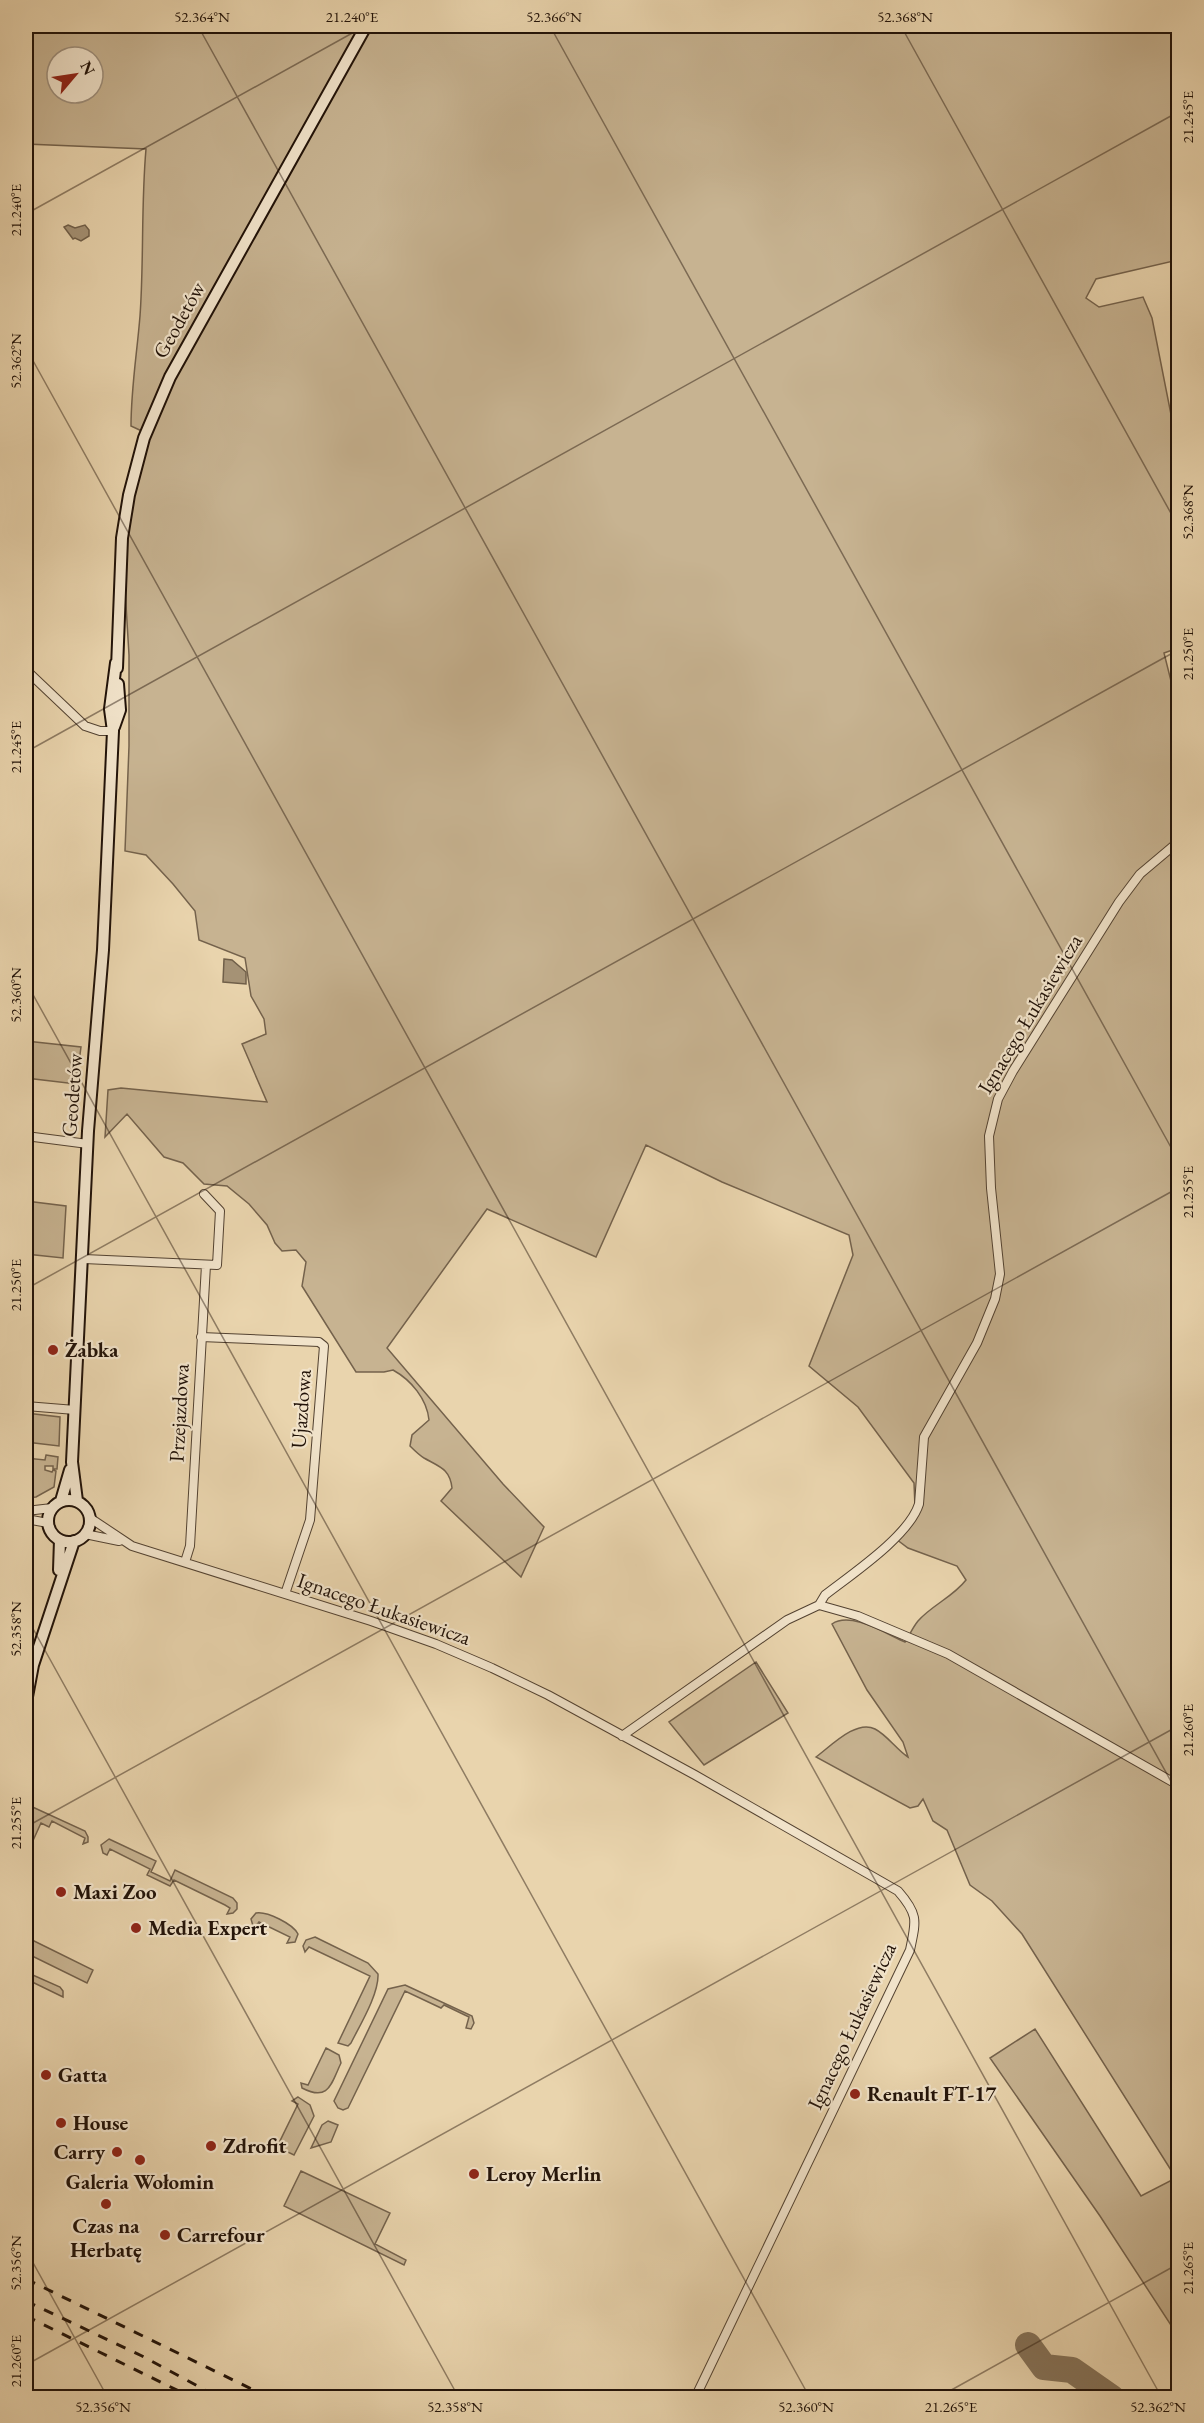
<svg xmlns="http://www.w3.org/2000/svg" width="1204" height="2423" viewBox="0 0 1204 2423" font-family="'EB Garamond',serif">
  <rect width="100%" height="100%" fill="#e9d4ad"/>
  <filter id="stains"><feTurbulence type="fractalNoise" baseFrequency=".00333" numOctaves="4"/><feColorMatrix values="0 0 0 0 .2 0 0 0 0 .09 0 0 0 0 .02 0 0 0 .5 -.17"/></filter>
  <radialGradient id="worn" r=".72"><stop offset=".6" stop-color="#630" stop-opacity="0"/><stop offset="1" stop-color="#630" stop-opacity=".3"/></radialGradient>
  <!-- green -->
  <path fill="#c7b391" stroke="#74624c" stroke-width="1.5" fill-rule="evenodd" d="M26,26h1152v234l-82,19 -10,19 13,9 44,-10 9,21 26,132 -1,157 1,41 -14,5 14,56v1627l-78,-120 -110,-158 45,-29 106,167 35,-18 -154,-244 -30,-33 -22,-16 -23,-55 -14,-9 -10,-22 -5,7 -8,2 -94,-51c14,-10 40,-38 59,-28 12,6 22,21 33,28l-5,-15 -36,-52 -35,-66c19,-13 54,10 73,18 4,-6 8,-15 13,-21 14,-16 35,-24 48,-41l-9,-14 -49,-18 -16,-12 19,-21 4,-8 -1,-24 -56,-76 -49,-41 44,-111 -4,-20 -127,-53 -76,-37 -50,112 -109,-48 -100,139 116,136 41,43 -23,50 -80,-76 11,-13c-2,-19 -12,-21 -28,-30 -5,-3 -10,-8 -14,-12l2,-11 17,-15c-2,-21 -18,-40 -36,-50l-9,2h-28l-54,-86 4,-24 -10,-12 -14,1 -7,-8 -8,-18 -18,-21 -22,-18 -23,-2 -21,-21 -19,-6 -37,-43 -22,23 3,-47 13,-2 146,14 -25,-58 24,-10 -2,-15 -13,-23 -6,-38 -46,-18 -4,-29 -22,-27 -27,-29 -21,-4 4,-105v-91l-7,-117 24,-105 -15,-7c0,-37 6,-73 9,-110 4,-56 1,-111 6,-167l-120,-5zM57,57h36v36h-36z
    M26,1041l55,6 -5,37 -50,-6z
    M26,1201l40,5 -3,52 -37,-4z
    M26,1413l34,4 -1,29 -33,-4z
    M46,1455l12,2 -1,12h-4v-3h-8v4l7,2 1,-2 3,1 -2,16 -18,10 -10,1v-40l19,2z
    M756,1662l32,51 -84,52 -35,-43z
    M26,1804l59,27 3,6v5l-5,2 2,-6 -33,-17 -3,6 -8,-4 -15,33z
    M109,1839l47,22 -5,11 19,9 5,-11 58,28 4,5v6l-4,4 -6,1 3,-6 -5,-3 -51,-25 -4,6 -23,-11 3,-6 -40,-20 -3,6 -4,-2 -2,-8z
    M256,1913c11,-2 37,11 42,21l-3,8 -8,1 3,-6 -31,-15 -3,4h-3l-2,-7z
    M26,1937l67,33 -6,13 -61,-30z
    M315,1937l53,26 10,11c1,20 -18,51 -27,69l-3,3 -10,-3 32,-67 -61,-29 -4,5 -2,-6 3,-6z
    M26,1972l34,15 3,4v6l-37,-18z
    M405,1985l67,31 2,7 -3,6 -5,-1 3,-11 -25,-12 -3,3 -36,-17 -57,117 -5,2 -5,-2 -4,-7 54,-112z
    M326,2048l13,7 2,8c-10,21 -12,39 -39,25l-1,-5 7,2z
    M298,2097l12,8 4,11 -20,39 -17,-8 21,-43 -6,-3z
    M328,2121l10,4 -7,17 -20,6 11,-23z
    M301,2171l89,42 -15,31 31,16 -2,5 -120,-59z"/>
  <!-- water -->
  <path fill="#a59275" stroke="#705f49" stroke-width="1.5" d="M68,225l7,3 10,-3 4,5v6l-8,5 -6,-3 -2,1 -9,-12z
    M224,959l8,1 14,12v12l-23,-2z"/>
  <g fill="none" stroke-linecap="round" stroke-linejoin="round">
    <!-- taxiway -->
    <path stroke="#85735a" stroke-width="26" d="M1028,2345l16,22 28,3 40,28"/>
    <defs>
      <path id="street" d="M26,670l59,56 15,5h13
        M26,1136l62,8
        M84,1259l133,6 3,-54 -16,-17
        M201,1337l118,5 5,4 -14,174 -25,74
        M26,1406l49,4
        M26,1511l26,-3
        M90,1518l42,28 239,75 65,23 56,24 56,27 147,80 203,116c21,24 18,30 12,59l-215,448
        M26,1519l22,4
        M85,1534l34,7
        M185,1562l5,-16 16,-281
        M819,1605l6,-10c27,-21 84,-59 94,-91l5,-67 53,-94 18,-44 5,-25 -9,-86 -2,-52 9,-37 15,-28 106,-169 21,-28 38,-32
        M622,1736l165,-116 32,-15 39,11 90,38 230,131"/>
      <path id="secondary" d="M117,668l5,-130 7,-43 15,-57 26,-61 196,-351
        M114,727l6,-17 -2,-26
        M48 1521a21 21 0 1 1 42 0a21 21 0 1 1-42 0Z
        M61,1501l9,-31
        M77,1501l-5,-39 16,-331 15,-181 10,-219 -3,-22 6,-46
        M59,1570l1,-30
        M26,1702l7,-37 41,-124"/>
    </defs>
    <!-- street casing -->
    <use href="#street" stroke="#534231" stroke-width="10"/>
    <!-- secondary casing -->
    <use href="#secondary" stroke="#211208" stroke-width="14"/>
    <!-- street -->
    <use href="#street" stroke="#f1e3ca" stroke-width="8"/>
    <!-- secondary -->
    <use href="#secondary" stroke="#f1e3ca" stroke-width="10"/>
    <!-- rail -->
    <path stroke="#211208" stroke-width="3" stroke-dasharray="10 10" stroke-linecap="butt" d="M26,2279l244,119
      M26,2301l116,55 78,42
      M26,2316l167,82"/>
  </g>
  <!-- ticks -->
  <path fill="none" stroke="#211208" stroke-width="1.5" stroke-opacity="0.45" d="M198,26l980,1768M550,26l628,1134M901,26l277,500M26,214l339,-188M26,348l1136,2050M26,752l1152,-640M26,982l784,1416M26,1289l1152,-639M26,1616l433,782M26,1827l1152,-639M26,2250l82,148M26,2365l1152,-639M937,2398l241,-134"/>
  <!-- markers -->
  <g fill="#8f2418" stroke="#f1e3ca" stroke-width="2">
    <circle cx="53" cy="1350" r="6"/>
    <circle cx="61" cy="1892" r="6"/>
    <circle cx="136" cy="1928" r="6"/>
    <circle cx="46" cy="2075" r="6"/>
    <circle cx="855" cy="2094" r="6"/>
    <circle cx="61" cy="2123" r="6"/>
    <circle cx="211" cy="2146" r="6"/>
    <circle cx="117" cy="2152" r="6"/>
    <circle cx="140" cy="2160" r="6"/>
    <circle cx="474" cy="2174" r="6"/>
    <circle cx="106" cy="2204" r="6"/>
    <circle cx="165" cy="2235" r="6"/>
  </g>
  <g text-anchor="middle" stroke-width="4.5" stroke-linejoin="round" paint-order="stroke">
    <!-- street labels -->
    <g font-size="21" fill="#211208" stroke="#f1e3ca">
      <text transform="translate(179 320) rotate(-61)" y="7">Geodetów</text>
      <text transform="translate(1030 1014) rotate(-59)" y="7">Ignacego Łukasiewicza</text>
      <text transform="translate(72 1095) rotate(-86)" y="7">Geodetów</text>
      <text transform="translate(301 1409) rotate(-86)" y="7">Ujazdowa</text>
      <text transform="translate(179 1413) rotate(-87)" y="7">Przejazdowa</text>
      <text transform="translate(384 1609) rotate(19)" y="7">Ignacego Łukasiewicza</text>
      <text transform="translate(852 2026) rotate(-65)" y="7">Ignacego Łukasiewicza</text>
    </g>
    <!-- poi labels -->
    <g font-size="21" font-weight="bold" fill="#211208" stroke="#f1e3ca" text-anchor="start">
      <text x="65" y="1357">Żabka</text>
      <text x="73" y="1899">Maxi Zoo</text>
      <text x="148" y="1935">Media Expert</text>
      <text x="58" y="2082">Gatta</text>
      <text x="867" y="2101">Renault FT-17</text>
      <text x="73" y="2130">House</text>
      <text x="223" y="2153">Zdrofit</text>
      <text x="105" y="2159" text-anchor="end">Carry</text>
      <text x="486" y="2181">Leroy Merlin</text>
      <text x="140" y="2189" text-anchor="middle">Galeria Wołomin</text>
      <text x="106" y="2233" text-anchor="middle">Czas na<tspan x="106" dy="24">Herbatę</tspan></text>
      <text x="177" y="2242">Carrefour</text>
    </g>
  </g>
  <!-- margin -->
  <rect width="1204" height="2423" fill="none" stroke="#e9d4ad" stroke-width="66"/>
  <!-- north arrow -->
  <g transform="translate(75 75) rotate(61)"><circle r="28" fill="#f1e3ca" stroke="#9e8f7c" stroke-width="1.5"/>
  <path d="M0-4.5L10 22L0 15L-10 22Z" fill="#8f2418"/>
  <text y="-9" font-size="16" font-weight="bold" text-anchor="middle" fill="#211208">N</text>
  </g>
  <rect x="33" y="33" width="1138" height="2357" fill="none" stroke="#211208" stroke-width="2"/>
  <g font-size="15" text-anchor="middle" fill="#211208">
    <text x="202" y="22">52.364°N</text>
    <text x="352" y="22">21.240°E</text>
    <text x="554" y="22">52.366°N</text>
    <text x="905" y="22">52.368°N</text>
    <text transform="translate(1188 117) rotate(-90)" y="5">21.245°E</text>
    <text transform="translate(16 210) rotate(-90)" y="5">21.240°E</text>
    <text transform="translate(16 361) rotate(-90)" y="5">52.362°N</text>
    <text transform="translate(1188 512) rotate(-90)" y="5">52.368°N</text>
    <text transform="translate(1188 654) rotate(-90)" y="5">21.250°E</text>
    <text transform="translate(16 747) rotate(-90)" y="5">21.245°E</text>
    <text transform="translate(16 995) rotate(-90)" y="5">52.360°N</text>
    <text transform="translate(1188 1192) rotate(-90)" y="5">21.255°E</text>
    <text transform="translate(16 1285) rotate(-90)" y="5">21.250°E</text>
    <text transform="translate(16 1629) rotate(-90)" y="5">52.358°N</text>
    <text transform="translate(1188 1730) rotate(-90)" y="5">21.260°E</text>
    <text transform="translate(16 1823) rotate(-90)" y="5">21.255°E</text>
    <text transform="translate(16 2263) rotate(-90)" y="5">52.356°N</text>
    <text transform="translate(1188 2268) rotate(-90)" y="5">21.265°E</text>
    <text transform="translate(16 2361) rotate(-90)" y="5">21.260°E</text>
    <text x="103" y="2412">52.356°N</text>
    <text x="455" y="2412">52.358°N</text>
    <text x="806" y="2412">52.360°N</text>
    <text x="951" y="2412">21.265°E</text>
    <text x="1158" y="2412">52.362°N</text>
  </g>
  <rect width="100%" height="100%" filter="url(#stains)"/>
  <rect width="100%" height="100%" fill="url(#worn)"/>
</svg>
